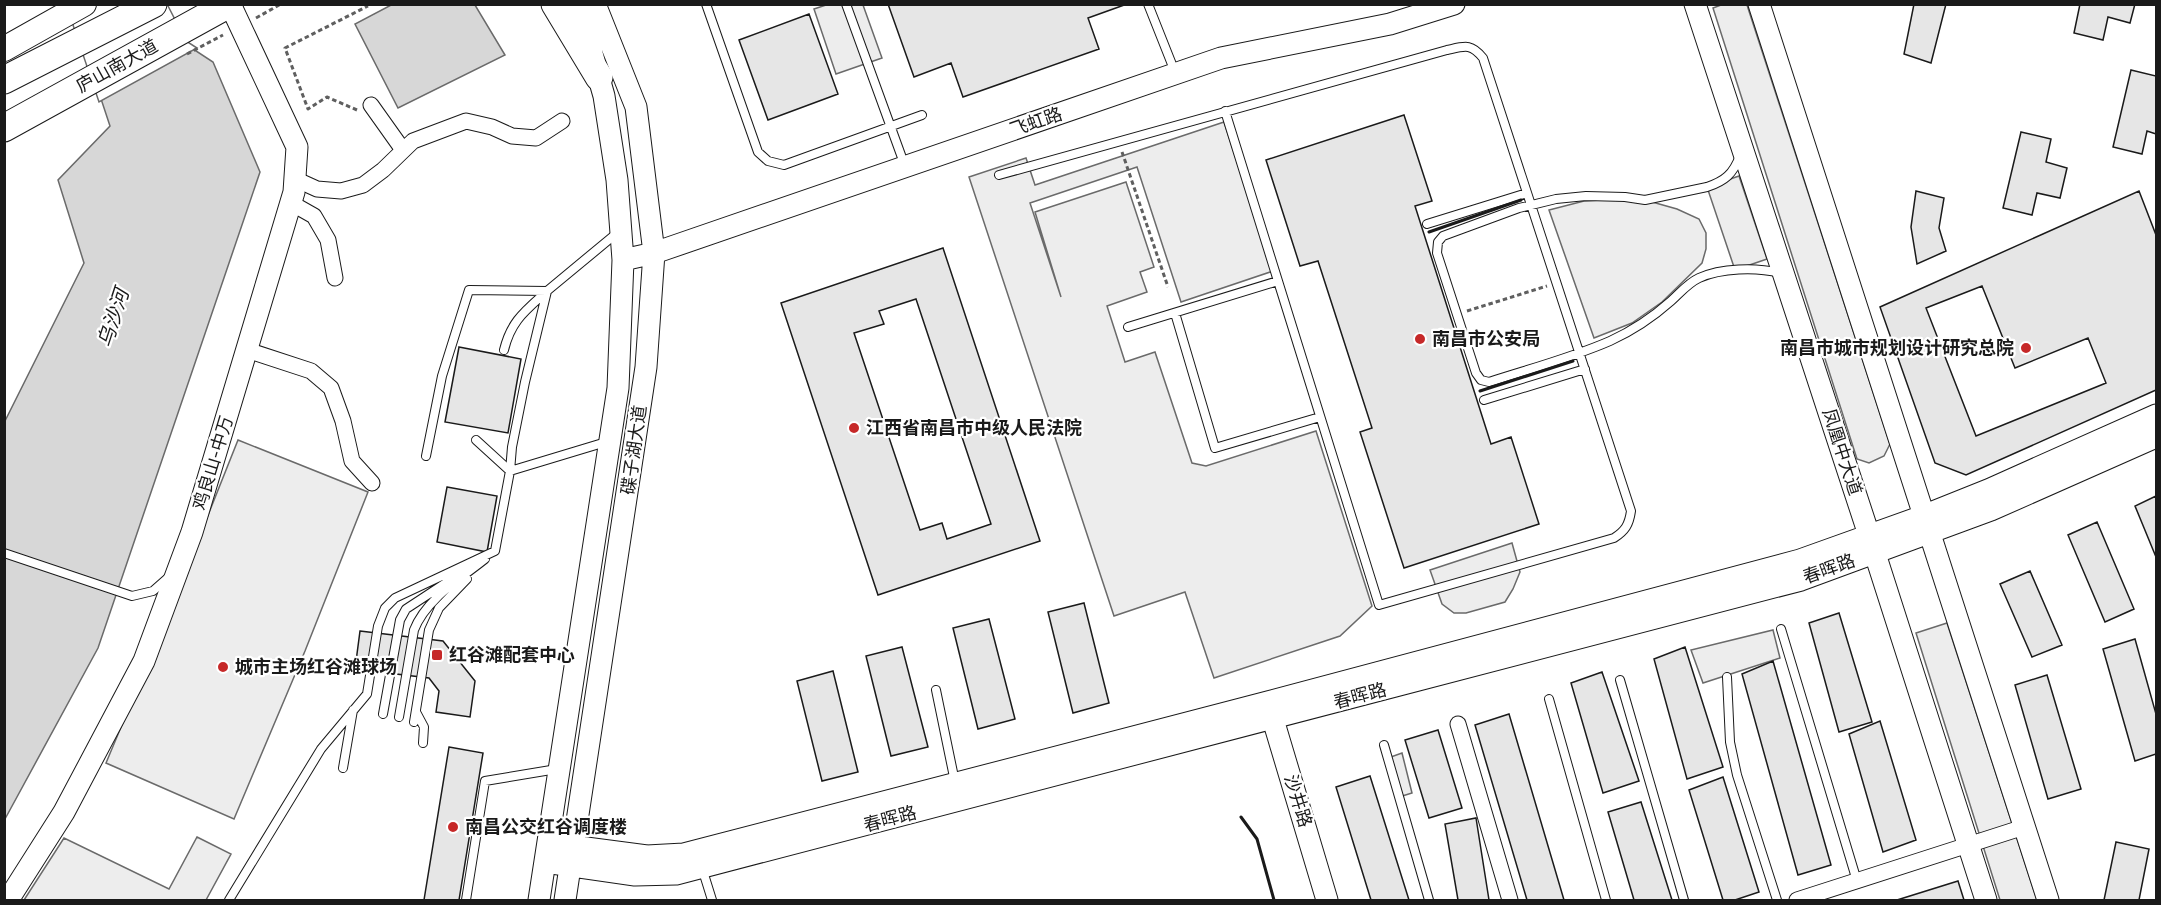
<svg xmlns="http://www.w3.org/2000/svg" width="2161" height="905" viewBox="0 0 2161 905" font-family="Figtree,'Noto Sans SC',sans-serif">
  <rect width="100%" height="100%" fill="#fff"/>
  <!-- built -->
  <path fill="#ededed" stroke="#6a6a6a" stroke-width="1.5" d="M826,5h37l19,53 -46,16 -22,-65z
    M1721,5h26l143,439 -6,12 -15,7 -12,-4 -144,-451z
    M1224,122l49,149 -92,31 -44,-135 -107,36 31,94 -26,-85 91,-30 28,85 -14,5 7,20 -40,14 18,56 30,-10 37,111 14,3 110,-35 56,175 -32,30 -126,42 -29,-86 -71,24 -145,-439 57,-19 9,27z
    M1739,176l28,83 -32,11 -28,-83z
    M1620,199l25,1 32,9 22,10 7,14v16l-4,14 -40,39 -30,21 -38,15 -45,-128 35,-9z
    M238,440l130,52 -63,159 -71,168 -128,-56 69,-165z
    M1512,543l8,29 -7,17 -8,13 -39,11h-12l-12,-9 -12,-34z
    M1947,623l90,277h-37l-84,-267z
    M1773,630l7,28 -77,25 -12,-33z
    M1402,753l10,40 -13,4 -11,-39z
    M197,837l34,17 -25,46h-182l40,-62 105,51z"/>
  <!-- water -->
  <path fill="#d7d7d7" stroke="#6a6a6a" stroke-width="1.5" d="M393,4l82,1 30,50 -107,53 -43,-84z
    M73,14l111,29 29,19 47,110 -162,476 -93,171v-398l79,-158 -26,-83 52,-54z"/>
  <!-- pier -->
  <path fill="#fff" stroke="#6a6a6a" stroke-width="1.5" d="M62,4h105l19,37 11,7 -98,54 -29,-86z"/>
  <!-- building -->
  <path fill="#e6e6e6" stroke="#1a1a1a" stroke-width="1.5" fill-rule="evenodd" d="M888,4h239l-39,14 11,31 -136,48 -12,-34 -37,14z
    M1914,4h32l-15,59 -27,-9z
    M2080,4h55l-5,19 -22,-6 -5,23 -29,-7z
    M809,14l29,80 -70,26 -29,-80z
    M2131,70l25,6v58l-9,-3 -5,23 -29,-7z
    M1404,115l28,86 -17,5 76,238 20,-7 28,87 -135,44 -44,-136 12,-4 -54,-167 -18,5 -34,-106z
    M2021,132l30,7 -5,23 21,6 -7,30 -23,-5 -5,22 -29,-7z
    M1916,191l28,7 -5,30 7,23 -29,13 -6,-37z
    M2139,191l17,44v155l-190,85 -31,-12 -55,-156z
    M943,248l97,293 -162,54 -97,-292zM916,299l75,225 -44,15 -5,-16 -22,7 -66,-197 30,-9 -5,-13z
    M1982,286l33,82 73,-30 18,45 -130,53 -50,-128z
    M459,347l62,12 -13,74 -63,-11z
    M447,487l50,9 -10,56 -50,-10z
    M2156,496v61l-21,-51z
    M2097,522l37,87 -29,13 -37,-87z
    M2030,571l32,74 -30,12 -32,-73z
    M1084,603l25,100 -36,10 -25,-101z
    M1839,613l33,109 -33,10 -30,-109z
    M989,619l26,100 -37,10 -25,-101z
    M360,631l83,10 32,40 -5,36 -34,-5 3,-21 -10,-13 -74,-9z
    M2135,639l21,75v40l-21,7 -32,-112z
    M902,647l26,100 -37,9 -25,-100z
    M1685,647l38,120 -36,12 -33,-120z
    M1773,661l58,204 -33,10 -56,-201z
    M833,671l25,101 -36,9 -25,-100z
    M1602,672l37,109 -36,12 -32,-110z
    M2047,675l34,114 -33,10 -33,-114z
    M1509,714l55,186h-37l-52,-175z
    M1880,721l36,119 -33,12 -34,-118z
    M1438,730l24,78 -33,10 -24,-78z
    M449,747l34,6 -24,147h-35z
    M1370,776l39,124h-38l-35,-113z
    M1723,777l36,115 -24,8h-12l-34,-110z
    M1641,802l31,98h-38l-26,-88z
    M1476,818l13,82h-31l-13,-76z
    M2116,842l33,7 -10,51h-35z
    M1958,881l6,19h-67z"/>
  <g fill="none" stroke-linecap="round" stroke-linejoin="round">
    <defs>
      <path id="lane" d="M706,4l52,148 10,9 16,4 138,-50
        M846,4l59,162
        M1148,4l27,68
        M1740,156c-7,18 -15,25 -33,31l-62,13 -20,-3 -39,-1 -30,3 -37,9 -76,28 -5,6 -1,11 39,120 5,7 8,2c40,-13 82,-24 121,-41 22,-10 43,-24 61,-40 9,-8 17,-18 28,-23 22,-10 57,-11 81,-5
        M999,175l448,-125c18,-4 24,-7 36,8l148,453c-2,14 -6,20 -17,27l-235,67 -154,-494
        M1427,224l100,-31
        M1175,313l40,135 105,-31
        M1128,327l150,-46
        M504,350c7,-29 21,-39 42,-58
        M1484,400l101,-31
        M476,440l34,31 2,-24 13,-65 22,-91 70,-58
        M426,456l16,-80 27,-86 78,1
        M4,553l128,43 21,-5 17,-15
        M1781,629l76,252
        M1727,677l3,65 7,33 40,125
        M1620,680l64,220
        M936,690l19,92
        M1549,699l57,201
        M416,712l8,15 -1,16
        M383,714l17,-94 6,-11 64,-42
        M399,717l15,-87c12,-31 46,-51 71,-71
        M414,722l15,-92 10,-22 28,-29
        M1384,745l45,155
        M343,768l10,-58
        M702,868l10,32
        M229,900l92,-151 46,-55 11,-68 7,-18 10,-10 100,-47 15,-80 96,-29
        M466,900l19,-119 72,-12"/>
      <path id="street" d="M371,105l32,45
        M295,179l22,10 24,2 22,-6 20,-15 30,-29 53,-20 26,6 20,9 24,2 26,-17
        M291,203l23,13 14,24 7,38
        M247,350l64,21 20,17 12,33 9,40 20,22
        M1458,724l52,176
        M1797,900l227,-73"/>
      <path id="secondary" d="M1695,4l174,531 117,365
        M1759,4l289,896
        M623,260l31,-7 567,-195 169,-34 64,-20
        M1269,706l58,194
        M548,843l99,13 37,-2 584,-152 532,-142 123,-44 65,-26 168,-75
        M545,862l90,13 41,-1 1125,-294 190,-70 165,-73
        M8,900l56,-88 80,-151 48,-129 102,-340 3,-45 -67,-143
        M539,900l79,-512 5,-128 -6,-80 -13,-84 -26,-92
        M565,900l81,-533 8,-114 -18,-146 -41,-103"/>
      <path id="primary" d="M4,49l80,-45"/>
      <path id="highway" d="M555,4l44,73
        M4,80l149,-76
        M4,128l225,-124"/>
    </defs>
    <!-- lane casing -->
    <use href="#lane" stroke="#1a1a1a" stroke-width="10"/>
    <!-- street casing -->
    <use href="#street" stroke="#1a1a1a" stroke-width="17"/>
    <!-- secondary casing -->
    <use href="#secondary" stroke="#1a1a1a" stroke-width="23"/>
    <!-- primary casing -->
    <use href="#primary" stroke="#1a1a1a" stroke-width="26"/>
    <!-- highway casing -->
    <use href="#highway" stroke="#1a1a1a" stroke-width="29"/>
    <!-- path -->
    <path stroke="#5f5f5f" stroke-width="3" stroke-dasharray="4.5 3" stroke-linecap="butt" d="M256,18l25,-14
      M187,54l36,-19
      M357,110l-30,-13 -19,12 -23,-61 83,-42
      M1122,152l46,135
      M1467,311l80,-25"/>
    <!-- lane -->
    <use href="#lane" stroke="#fff" stroke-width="8"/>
    <!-- street -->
    <use href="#street" stroke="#fff" stroke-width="15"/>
    <!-- secondary -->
    <use href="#secondary" stroke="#fff" stroke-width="21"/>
    <!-- primary -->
    <use href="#primary" stroke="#fff" stroke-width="24"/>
    <!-- highway -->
    <use href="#highway" stroke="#fff" stroke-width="27"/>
    <!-- wall -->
    <path stroke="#1a1a1a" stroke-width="3" d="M1429,232l92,-32
      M1480,391l93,-30
      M1241,817l16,22 17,61"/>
  </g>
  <!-- markers -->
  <g fill="#c62828" stroke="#fff" stroke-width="2">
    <circle cx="1420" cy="339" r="6"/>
    <circle cx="2026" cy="348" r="6"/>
    <circle cx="854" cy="428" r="6"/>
    <rect x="431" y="649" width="12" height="12" rx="3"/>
    <circle cx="223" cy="667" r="6"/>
    <circle cx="453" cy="827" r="6"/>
  </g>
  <g text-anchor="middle" stroke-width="4.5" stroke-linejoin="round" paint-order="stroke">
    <!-- street labels -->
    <g font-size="18" fill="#1a1a1a" stroke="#fff">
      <text transform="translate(117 66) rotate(-29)" y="6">庐山南大道</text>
      <text transform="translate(1036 122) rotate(-19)" y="6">飞虹路</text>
      <text transform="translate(634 450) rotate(-82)" y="6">碟子湖大道</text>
      <text transform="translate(1842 452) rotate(72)" y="6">凤凰中大道</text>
      <text transform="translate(213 463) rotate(-73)" y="6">鸡良山-中万</text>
      <text transform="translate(1829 569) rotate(-20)" y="6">春晖路</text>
      <text transform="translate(1360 696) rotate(-15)" y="6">春晖路</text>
      <text transform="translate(1298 801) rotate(73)" y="6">沙井路</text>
      <text transform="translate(890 819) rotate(-15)" y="6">春晖路</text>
    </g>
    <!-- poi labels -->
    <g font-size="18" font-weight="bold" fill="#1a1a1a" stroke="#fff" text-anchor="start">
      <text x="1432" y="345">南昌市公安局</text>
      <text x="2014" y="354" text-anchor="end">南昌市城市规划设计研究总院</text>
      <text x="866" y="434">江西省南昌市中级人民法院</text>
      <text x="449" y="661">红谷滩配套中心</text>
      <text x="235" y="673">城市主场红谷滩球场</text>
      <text x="465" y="833">南昌公交红谷调度楼</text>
    </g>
    <!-- water labels -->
    <g font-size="20" font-style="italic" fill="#1a1a1a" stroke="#fff">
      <text transform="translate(113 318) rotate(-72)" y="7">乌沙河</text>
    </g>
  </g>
  <!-- border -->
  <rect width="2161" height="905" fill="none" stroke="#1a1a1a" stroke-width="12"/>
</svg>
